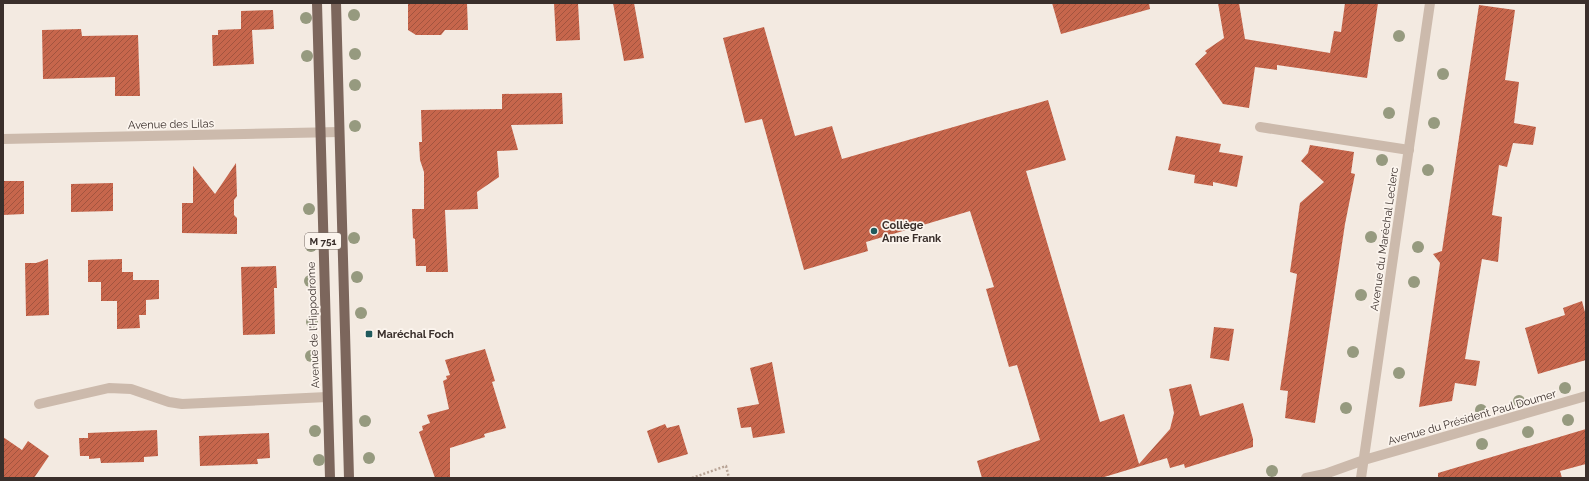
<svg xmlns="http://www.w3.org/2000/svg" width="1589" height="481" viewBox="0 0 1589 481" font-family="Raleway,sans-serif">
  <defs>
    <pattern id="building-hatch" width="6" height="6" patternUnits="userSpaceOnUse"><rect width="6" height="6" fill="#c6664c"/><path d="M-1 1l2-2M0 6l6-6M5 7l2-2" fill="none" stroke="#a2543f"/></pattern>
  </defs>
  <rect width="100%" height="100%" fill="#f3eae1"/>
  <!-- building -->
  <path fill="url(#building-hatch)" d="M408,3h59l1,27h-23l-4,5h-25l-8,-5z
    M554,3h24l2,37 -24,1z
    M613,3h21l10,55 -20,3z
    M1052,3h97l1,6 -89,25z
    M1218,3h21l6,36 85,14 4,-22 7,1 4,-29h33l-11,75 -90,-13v5l-22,-3 -6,41 -26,-4 -28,-40 12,-11 -2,-2 19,-13z
    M1479,5l36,5 -10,70 14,2 -5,41 22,4 -3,18 -20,-2 -6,24 -8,-2 -7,50 10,2 -4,45 -16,-3 -17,100 15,2 -4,25 -21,-3 -3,18 -33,6 21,-144 -7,-9 9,-3z
    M273,10l1,19 -22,1 2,34 -41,2 -1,-31h6v-5l23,-1v-18z
    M764,27l31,109 37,-10 10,33 206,-59 18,60 -40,11 74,251 24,-8 15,50 31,-35 4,-16 -5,-24 22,-5 9,32 43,-13 10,36v8l-68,21 -1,-4 -14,4 -3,-10 -66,20h-119l-5,-17 63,-21 -23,-75 -8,2 -23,-78 8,-2 -24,-76 -104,31 2,9 -64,19 -42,-151 -17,4 -22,-85z
    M81,29l1,7 56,-1 2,61h-25v-19l-72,2 -1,-49z
    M562,93l1,31 -52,1 7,25 -21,1 2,26 -22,15 1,17 -33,1 3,62h-22v-6h-10l-1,-27 -2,-1 -1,-29h12v-37l-4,-12 -1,-18h3l-1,-32 81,-1v-15z
    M1176,136l45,8 -2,8 24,4 -6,31 -24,-5v4l-19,-3 1,-8 -27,-5z
    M1310,145l44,7 -3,21 4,1 -10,50 -30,199 -30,-5 3,-27 -8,-1 17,-116 -7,-2 10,-69 24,-21 -23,-21 7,-8z
    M236,163l1,33 -3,4v15l3,3v16l-55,-1v-30h11v-37l22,28z
    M3,181h21v33l-21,1z
    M113,183v28l-42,1v-28z
    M48,259l1,56 -23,1 -1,-53h11z
    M122,259v13h11v8h26v19l-13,1v15h-7l1,13 -23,1v-28h-16v-19h-13v-22z
    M276,266l1,22h-3l1,46 -32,1 -2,-68z
    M1582,301l4,15v44l-48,14 -13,-46 40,-13 -2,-7z
    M1214,327l20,2 -5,32 -19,-3z
    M485,349l10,32 -3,1 14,46 -22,6 1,3 -35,11v30h-15l-16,-46 4,-2 -1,-4 8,-3 -3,-8 22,-6 -6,-28 4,-2 -1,-3 4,-1 -5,-15z
    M772,362l13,71 -32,5 -2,-11 -10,1 -4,-20 22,-4 -9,-36z
    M665,424l2,4 12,-3 9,29 -30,9 -11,-32z
    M1586,429v35l-26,7 2,7h-124v-5z
    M157,430l1,26 -14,1v5l-43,1 -1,-5 -11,1v-3h-9l-1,-18h9v-5z
    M269,433l1,25 -13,1 1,5 -58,2 -1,-30z
    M3,437l19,13 6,-9 21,15 -15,22h-31z"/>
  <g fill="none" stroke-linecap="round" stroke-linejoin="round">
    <!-- path -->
    <path stroke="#b8a496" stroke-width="2.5" stroke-dasharray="2 2" stroke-linecap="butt" d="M692,478l34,-12 3,12"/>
    <!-- service -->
    <path stroke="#ccbaac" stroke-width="10" d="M1260,127l149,23"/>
    <!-- minor -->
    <path stroke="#ccbaac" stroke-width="10" d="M3,139l336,-7
      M39,404l70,-16 22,1 38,13 13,2 145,-7
      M1306,478l19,-4 39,-14 222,-64
      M1361,478l69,-475"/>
    <!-- primary -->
    <path stroke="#7c665c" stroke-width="10" d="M317,3l13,475
      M336,3l13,475"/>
  </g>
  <!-- trees -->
  <g fill="#969a7f">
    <circle cx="354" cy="15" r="6"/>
    <circle cx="306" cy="18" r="6"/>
    <circle cx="1399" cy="36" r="6"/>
    <circle cx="355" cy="54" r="6"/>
    <circle cx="307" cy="56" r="6"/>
    <circle cx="1443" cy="74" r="6"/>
    <circle cx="355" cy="85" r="6"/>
    <circle cx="1389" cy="113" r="6"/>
    <circle cx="1434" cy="123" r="6"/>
    <circle cx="355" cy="126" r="6"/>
    <circle cx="1382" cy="160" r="6"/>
    <circle cx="1428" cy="170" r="6"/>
    <circle cx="309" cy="209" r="6"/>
    <circle cx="1371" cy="237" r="6"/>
    <circle cx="354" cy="238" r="6"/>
    <circle cx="311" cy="246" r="6"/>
    <circle cx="1418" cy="247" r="6"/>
    <circle cx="357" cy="277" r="6"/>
    <circle cx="310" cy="281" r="6"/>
    <circle cx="1414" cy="282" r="6"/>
    <circle cx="1361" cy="295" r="6"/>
    <circle cx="361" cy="313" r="6"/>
    <circle cx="312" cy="322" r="6"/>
    <circle cx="1353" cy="352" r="6"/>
    <circle cx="311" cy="356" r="6"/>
    <circle cx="1399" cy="373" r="6"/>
    <circle cx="1565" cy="388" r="6"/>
    <circle cx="1519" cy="401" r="6"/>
    <circle cx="1346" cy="408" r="6"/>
    <circle cx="1481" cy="410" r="6"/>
    <circle cx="1568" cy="420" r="6"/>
    <circle cx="365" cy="421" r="6"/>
    <circle cx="315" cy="431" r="6"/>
    <circle cx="1528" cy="432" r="6"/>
    <circle cx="1482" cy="444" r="6"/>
    <circle cx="369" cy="458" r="6"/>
    <circle cx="319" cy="460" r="6"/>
    <circle cx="1272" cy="471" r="6"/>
  </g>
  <!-- markers -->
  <g fill="#205a5c" stroke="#fbf4ed" stroke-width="1.5">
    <circle cx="874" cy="231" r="4"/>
    <rect x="365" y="330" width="8" height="8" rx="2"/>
  </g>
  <g text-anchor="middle" stroke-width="3.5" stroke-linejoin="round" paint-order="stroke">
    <!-- shield labels -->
    <rect fill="#fbf4ed" stroke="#746a65" stroke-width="1" x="305" y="233" width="36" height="16" rx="3"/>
    <g font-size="10" font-weight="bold" fill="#3a2f2b">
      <text x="323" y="245">M 751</text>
    </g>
    <!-- street labels -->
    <g font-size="11" fill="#3a2f2b" stroke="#fbf4ed">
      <text transform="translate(171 124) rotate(-1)" y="4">Avenue des Lilas</text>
      <text transform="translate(1384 239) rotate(-82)" y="4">Avenue du Maréchal Leclerc</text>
      <text transform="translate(313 325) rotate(-92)" y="4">Avenue de l'Hippodrome</text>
      <text transform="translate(1472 417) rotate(-16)" y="4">Avenue du Président Paul Doumer</text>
    </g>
    <!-- poi labels -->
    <g font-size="11" font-weight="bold" fill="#3a2f2b" stroke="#fbf4ed" text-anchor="start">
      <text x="882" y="229">Collège<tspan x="882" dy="13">Anne Frank</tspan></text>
      <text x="377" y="338">Maréchal Foch</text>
    </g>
  </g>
  <!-- border -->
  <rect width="1589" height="481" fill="none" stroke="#3a2f2b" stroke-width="8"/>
</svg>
